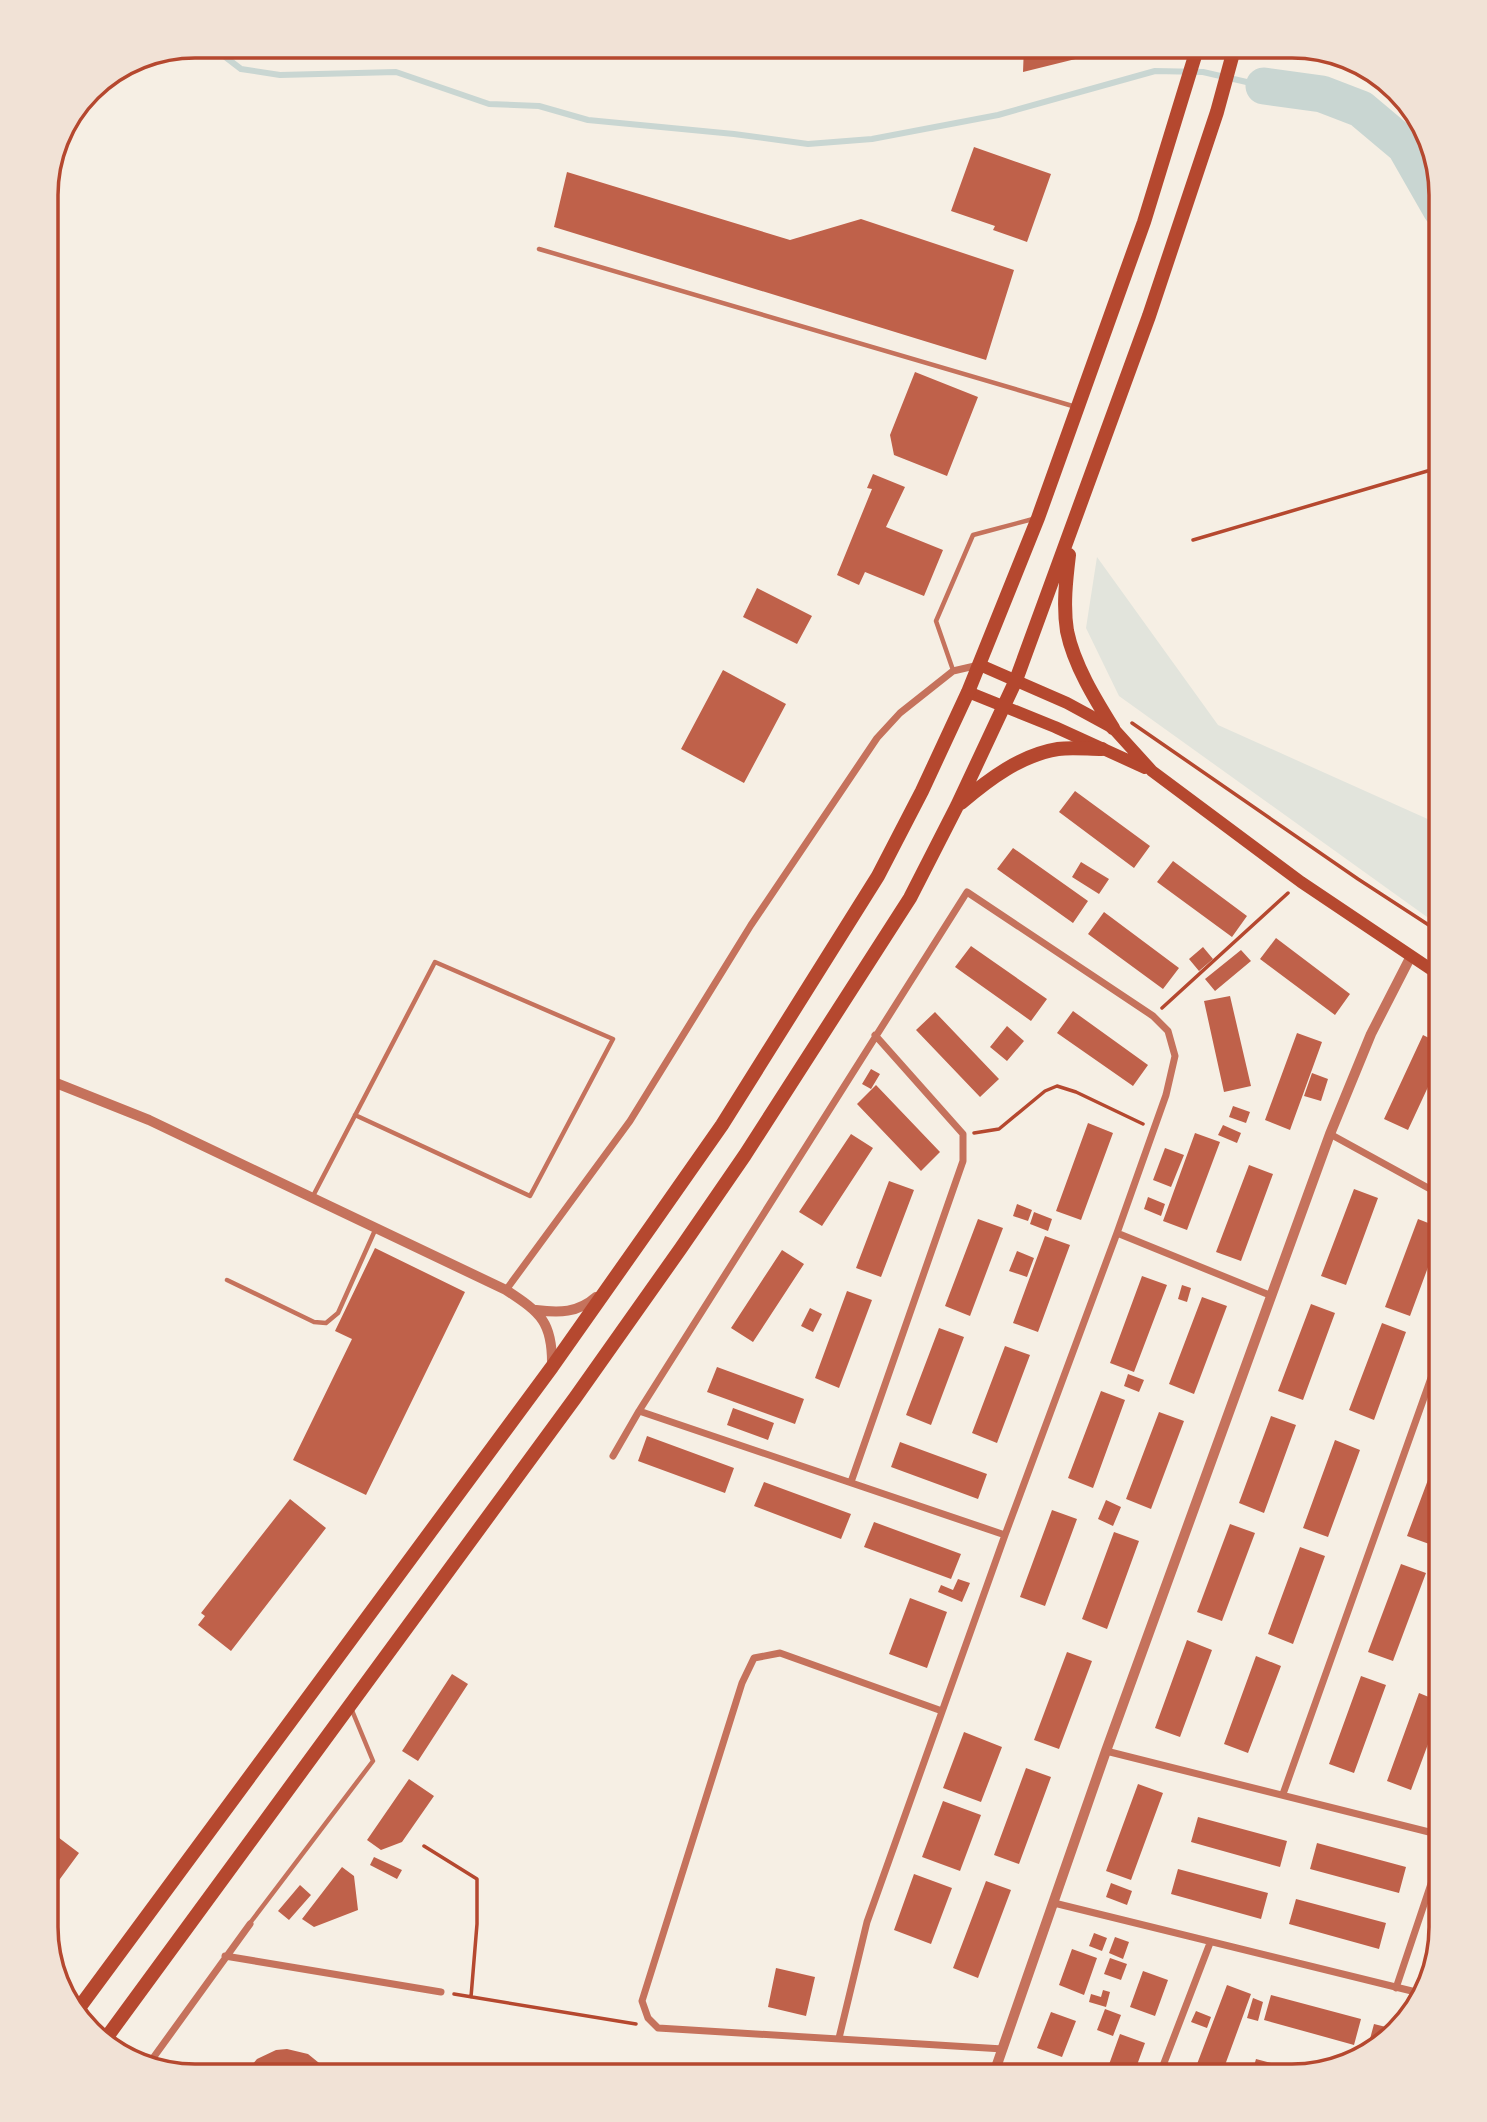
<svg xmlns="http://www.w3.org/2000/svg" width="1487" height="2122" viewBox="0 0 1487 2122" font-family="Lato,sans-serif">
  <rect width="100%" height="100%" fill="#f6efe4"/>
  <!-- green -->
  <path fill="#e2e4dc" d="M1097,557l121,168 223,100v102l-322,-231 -33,-68z"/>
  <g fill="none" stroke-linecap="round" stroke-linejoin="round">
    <!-- stream -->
    <path stroke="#c9d6d2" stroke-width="6" d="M211,46l30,23 39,6 116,-3 93,32 50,2 49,14 146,14 74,10 64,-5 126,-24 157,-44 48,1 61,14"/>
    <!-- river -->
    <path stroke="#c9d6d2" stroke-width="37" d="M1264,86l58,8 39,15 44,37 36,63"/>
  </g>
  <!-- building -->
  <path fill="#bf614a" d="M1024,46h100v1l-101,25z
    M974,147l77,27 -24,68 -34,-12 2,-4 -44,-15z
    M567,172l223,68 71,-21 153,51 -28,90 -432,-133z
    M915,372l63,25 -31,79 -53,-21 -4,-20z
    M873,474l32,13 -19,40 57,23 -19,46 -59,-24 -6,13 -22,-10 35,-86 -5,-1z
    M757,588l55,28 -15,28 -54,-27z
    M723,670l63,34 -42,79 -63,-34z
    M1075,791l75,55 -16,22 -75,-56z
    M1013,848l75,53 -15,22 -76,-54z
    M1173,861l74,55 -15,21 -75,-55z
    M1081,862l28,17 -10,15 -27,-17z
    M1104,912l75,56 -16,21 -75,-55z
    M1276,938l74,56 -15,21 -75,-56z
    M971,946l76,53 -16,22 -76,-54z
    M1203,947l10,12 -14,12 -10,-12z
    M1241,950l10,11 -36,30 -10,-12z
    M1230,996l21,90 -27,6 -20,-91z
    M1073,1011l75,54 -15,21 -76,-53z
    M935,1012l64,67 -19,18 -64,-67z
    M1007,1026l17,15 -17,20 -17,-14z
    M1297,1033l25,9 -32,88 -25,-10z
    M1423,1035l18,9v15l-33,71 -24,-11z
    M871,1069l9,5 -9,15 -9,-5z
    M1312,1073l16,6 -7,22 -17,-5z
    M876,1085l64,67 -19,19 -64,-67z
    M1233,1106l17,6 -4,11 -17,-6z
    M1088,1123l25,10 -32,87 -25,-9z
    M1223,1125l18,8 -4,10 -19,-8z
    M1195,1133l25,9 -33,88 -24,-9z
    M851,1134l22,14 -51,78 -23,-14z
    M1441,1143v17l-6,-4z
    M1165,1148l19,7 -13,32 -18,-7z
    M1249,1165l24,9 -32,87 -25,-9z
    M889,1181l25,9 -33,87 -25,-9z
    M1354,1189l24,9 -32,87 -25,-9z
    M1148,1197l17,7 -4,12 -17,-7z
    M1017,1204l15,6 -4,11 -15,-5z
    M1034,1212l18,7 -4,12 -18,-7z
    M978,1219l25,9 -33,88 -25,-10z
    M1418,1219l23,9v4l-31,84 -25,-9z
    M1045,1236l25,9 -32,87 -25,-9z
    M375,1248l90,44 -99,203 -73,-35 59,-121 -17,-8z
    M782,1250l22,14 -51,78 -22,-14z
    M1017,1251l17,7 -7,19 -18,-6z
    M1142,1276l25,9 -33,87 -24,-9z
    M1182,1285l9,3 -4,14 -9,-3z
    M847,1291l25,9 -33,88 -24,-10z
    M1202,1297l25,9 -33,88 -25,-10z
    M1311,1304l24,9 -32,87 -25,-9z
    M810,1308l12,6 -9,18 -12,-6z
    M1382,1323l24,9 -32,88 -25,-10z
    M939,1328l25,9 -33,88 -25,-10z
    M1005,1346l25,9 -33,88 -25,-10z
    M717,1367l87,32 -9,25 -88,-32z
    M1128,1374l16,6 -5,12 -15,-6z
    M1101,1391l24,9 -32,88 -25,-10z
    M733,1408l41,15 -6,17 -41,-15z
    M1159,1412l25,9 -33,88 -25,-10z
    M1271,1416l25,9 -32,88 -25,-10z
    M647,1436l87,32 -9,25 -87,-32z
    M1335,1440l25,10 -32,87 -25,-9z
    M900,1442l87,32 -9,25 -87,-32z
    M1441,1445v75l-9,25 -25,-9z
    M764,1482l87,32 -10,25 -87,-33z
    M290,1499l36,29 -95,123 -33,-26 7,-9 -4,-3z
    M1106,1500l15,7 -8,19 -15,-7z
    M1052,1510l25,9 -32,87 -25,-9z
    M874,1522l87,32 -10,25 -87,-32z
    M1230,1524l25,9 -33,88 -25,-9z
    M1114,1532l25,9 -32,88 -25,-10z
    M1300,1547l25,9 -32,88 -25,-10z
    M1401,1564l25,9 -33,88 -25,-9z
    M958,1579l12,4 -8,19 -24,-10 3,-7 12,5z
    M910,1598l37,14 -20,56 -38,-14z
    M1187,1640l25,10 -32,87 -25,-9z
    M1441,1647v26l-8,-4z
    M1067,1652l25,9 -33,88 -25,-9z
    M1256,1656l25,10 -33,87 -24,-9z
    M452,1674l16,10 -50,77 -16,-10z
    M1361,1676l25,9 -32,88 -25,-9z
    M1419,1693l22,9v7l-30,81 -24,-9z
    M964,1732l38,15 -21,55 -38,-14z
    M1026,1768l25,9 -32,87 -25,-9z
    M409,1779l25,17 -32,46 -21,8 -14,-10z
    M1138,1784l25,9 -32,87 -25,-9z
    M943,1801l38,14 -21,56 -38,-14z
    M1198,1817l89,24 -7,26 -89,-25z
    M46,1828l33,25 -22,30 -11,-8z
    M1317,1843l89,24 -7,26 -89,-24z
    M374,1857l28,13 -5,9 -27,-14z
    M342,1867l12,9 4,34 -44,17 -12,-8z
    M1178,1869l90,24 -7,26 -90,-25z
    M914,1874l38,14 -21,56 -37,-14z
    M986,1881l25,9 -33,88 -25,-10z
    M1111,1883l21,8 -5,14 -21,-8z
    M300,1885l11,10 -22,25 -11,-9z
    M1296,1899l90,24 -7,26 -90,-25z
    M1094,1933l13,5 -5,13 -13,-5z
    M1115,1937l14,5 -6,17 -14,-6z
    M1072,1949l25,9 -13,37 -25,-10z
    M1110,1958l17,6 -6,16 -17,-6z
    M776,1968l39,9 -9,39 -38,-9z
    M1143,1971l25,9 -13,36 -25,-9z
    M1227,1985l24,9 -30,82h-15l-12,-4z
    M1103,1990l7,2 -4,15 -17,-5 2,-8 10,3z
    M1271,1995l90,24 -7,26 -90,-25z
    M1253,1998l10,4 -5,19 -11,-3z
    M1404,2008l9,2 -13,13z
    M1105,2009l16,6 -8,21 -16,-6z
    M1196,2011l15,6 -4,11 -16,-6z
    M1051,2012l25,9 -14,36 -25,-9z
    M1374,2024l20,5 -22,22 -5,-1z
    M1120,2034l25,9 -12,33h-8l-18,-6z
    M287,2049l21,5 16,13 6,9h-88l15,-17 19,-9z
    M1256,2059l22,6 29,8 -14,3h-42z
    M1066,2064l32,12h-27l-8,-3z
    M1029,2070l17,6h-19z"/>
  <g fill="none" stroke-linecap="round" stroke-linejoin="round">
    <!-- path -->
    <path stroke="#b5482f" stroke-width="3.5" d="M1193,540l248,-73
      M1132,723l226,156 83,54
      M1162,1008l126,-115
      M974,1133l25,-4 46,-38 12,-5 19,6 67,32
      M424,1846l53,33v45l-6,73
      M454,1994l182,30"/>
    <!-- service -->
    <path stroke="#c5725c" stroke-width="4.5" d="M539,249l537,158
      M953,670l-17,-49 37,-86 60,-16
      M313,1196l122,-234 178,77 -83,157 -175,-81
      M227,1280l87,42 12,1 12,-10 38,-85
      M250,1923l123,-162 -22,-53"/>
    <!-- minor -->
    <path stroke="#c5725c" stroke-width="7" d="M1330,1134l111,61
      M1117,1233l155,63
      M506,1290l124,-169 121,-196 126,-187 23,-25 53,-42 26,-6
      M639,1411l366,124
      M613,1456l26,-45 328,-519 186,124 15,15 7,25 -9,39 -49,138 -112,302 -138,387 -28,116
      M851,1482l112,-321v-27l-88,-99
      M942,1711l-162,-58 -26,5 -12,25 -100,318 6,17 10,10 345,21
      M1106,1751l335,84
      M1283,1794l158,-444
      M1054,1903l370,91
      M225,1956l216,36
      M1396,1988l45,-134
      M148,2065l102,-141
      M1159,2076l51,-133"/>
    <!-- tertiary -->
    <path stroke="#c5725c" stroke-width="10" d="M46,1079l103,41 357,170c35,23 47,32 46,77
      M536,1310c23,3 42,3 60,-13
      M993,2076l113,-325 224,-617 41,-100 40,-78"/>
    <!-- secondary -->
    <path stroke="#b5482f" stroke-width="12" d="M980,665l87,38 46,25 39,43 149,111 140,94
      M968,692l87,35 90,41"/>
    <!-- trunk -->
    <path stroke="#b5482f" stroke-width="14" d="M1069,555c-3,25 -6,51 -2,76 7,34 28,68 46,97
      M961,803c28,-24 60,-48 97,-54 14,-2 30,0 44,0
      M76,2012l476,-645 100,-142 70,-100 156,-249 44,-85 46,-99 70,-174 106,-296 54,-176
      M104,2041l471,-643 106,-150 64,-93 165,-257 47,-92 59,-126 133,-364 68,-204 18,-66"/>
  </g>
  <!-- crop -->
  <path d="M0 0H1487V2122H0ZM195 58H1292A137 137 0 0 1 1429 195V1927A137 137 0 0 1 1292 2064H195A137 137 0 0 1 58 1927V195A137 137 0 0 1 195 58Z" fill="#f1e2d6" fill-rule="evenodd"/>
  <path fill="none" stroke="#b5482f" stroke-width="3.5" d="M195 58H1292A137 137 0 0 1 1429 195V1927A137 137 0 0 1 1292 2064H195A137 137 0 0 1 58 1927V195A137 137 0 0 1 195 58Z"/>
</svg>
